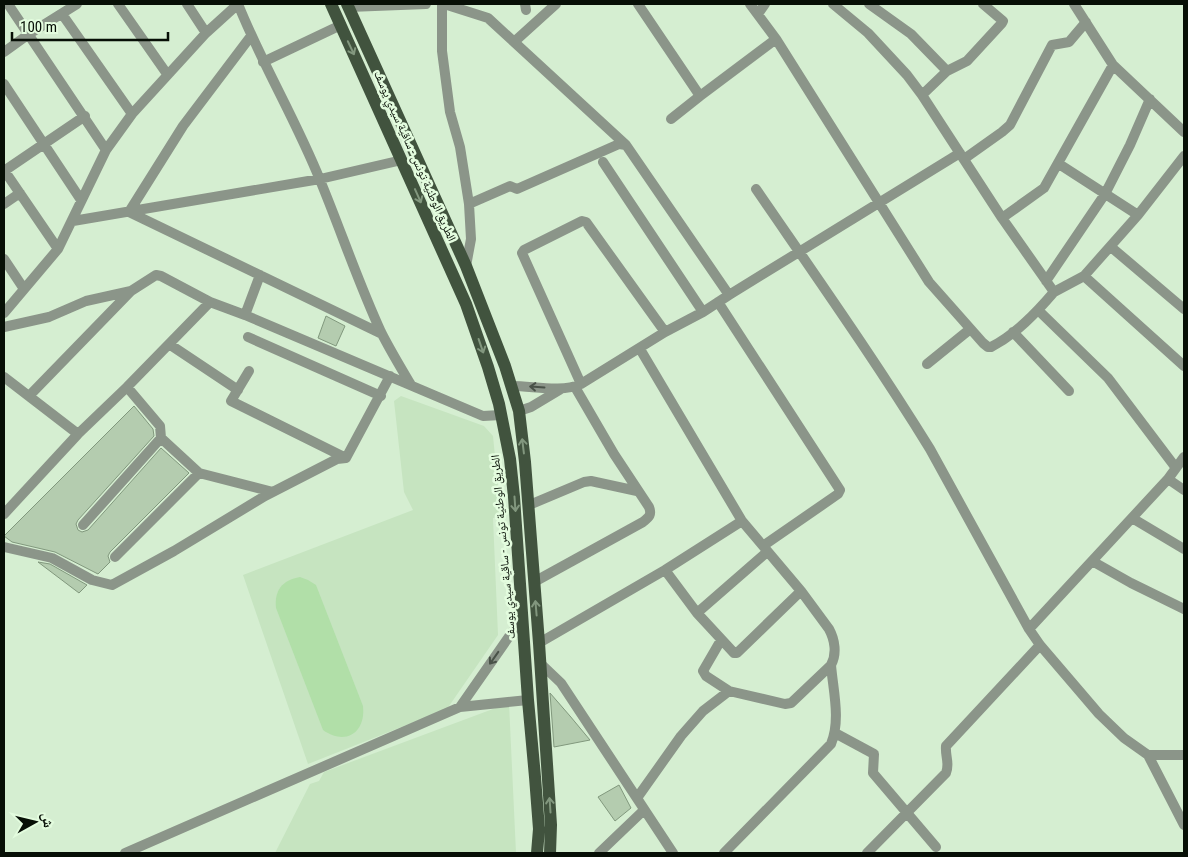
<svg xmlns="http://www.w3.org/2000/svg" width="1188" height="857" viewBox="0 0 1188 857" font-family="'Roboto Condensed','Noto Naskh Arabic',sans-serif">
  <rect width="100%" height="100%" fill="#d5eed1"/>
  <!-- built -->
  <path fill="#c6e4c0" d="M401,396l83,30 9,10 8,80 -8,2 5,117 -51,74 -139,55 -65,-189 170,-65 -9,-18 -10,-91z
    M509,703l7,150h-241l35,-69 9,-3 5,-9z"/>
  <!-- green -->
  <path fill="#b1dfa8" d="M300,577l8,3 8,5 47,121c3,27 -18,40 -40,24l-47,-122c-2,-17 6,-28 24,-31z"/>
  <!-- building -->
  <path fill="#b4ccaf" stroke="#81987d" d="M326,316l19,10 -9,20 -18,-8z
    M134,406l19,23 1,7 -76,84 -2,4 2,6 4,2 6,-2 73,-82 28,25 -79,79 -2,4 2,6 -12,12 -43,-22 -43,-10 -8,-6z
    M38,562l12,2 37,21 -8,8z
    M550,693l20,23 20,24 -36,7z
    M619,785l12,23 -16,13 -17,-24z"/>
  <g fill="none" stroke-linecap="round" stroke-linejoin="round">
    <!-- street -->
    <path stroke="#8b9589" stroke-width="10" d="M8,4l98,146
      M118,4l49,70
      M187,4l19,29
      M238,4c24,60 58,116 82,176 21,51 38,102 61,152 9,18 20,36 30,53
      M442,4v47l8,61 10,35 9,57 2,35 -5,27
      M444,4l44,14 138,127 103,150
      M525,4l1,6
      M638,4l62,92 76,-57
      M750,4l26,35 153,243 54,61 5,4h3c25,-13 45,-34 63,-55
      M833,4l35,29 39,42 15,20 80,123 52,74 30,-16 54,-61 46,-59
      M869,4l42,30 36,37
      M1074,4l39,61 71,67
      M349,7l77,-3
      M62,14l70,100
      M758,14l7,-10
      M251,36l-68,90 -54,86 253,122
      M514,42l42,-38
      M4,52l25,-18 48,-30
      M263,62l78,-37
      M4,84l77,116
      M922,95l25,-24 20,-10 35,-38 1,-2 -20,-17
      M671,119l29,-23
      M964,159l38,-27 8,-7 42,-80 17,-3 17,-20
      M603,162l100,150
      M1059,164l79,51
      M4,170l54,79
      M4,171l81,-55
      M756,189c59,86 119,171 174,260l99,180 11,16 59,69 25,24 24,17h36
      M4,204l16,-11
      M469,204l41,-18 7,3 102,-45 7,1
      M1002,218l42,-30 69,-123
      M73,221l247,-42 82,-19
      M1111,247l73,62
      M4,259l20,30
      M1084,276l100,90
      M1046,281l59,-87 25,-49 20,-46
      M718,302l122,188 -2,4 -75,52
      M1038,310l70,68 68,90
      M4,313l54,-64 48,-99 26,-36 74,-81 32,-29
      M245,315l15,-40
      M4,327l45,-10 37,-16 45,-10 25,-16 5,1 49,26 35,13 238,101 18,-1
      M1013,332l56,59
      M248,337l133,59
      M169,344l69,46
      M927,364l42,-34
      M249,371l-18,30 115,57
      M4,377l74,57
      M581,384l-59,-131 2,-3 58,-29 4,1 79,110
      M512,386c22,0 49,7 69,-2l84,-52 38,-20 26,-17 231,-142
      M29,396l102,-105
      M519,411l12,-4 30,-18
      M346,458l44,-82
      M199,473l74,19
      M1168,479l16,11
      M528,504l6,-1 50,-21 7,-1 46,10
      M4,514l74,-80 49,-47 83,-85
      M1132,518l52,31
      M83,525l78,-87 -1,-12 -33,-39
      M4,547l48,11 40,22 20,5 62,-34 91,-55 72,-37 9,-1
      M115,557l84,-84 -38,-35
      M1092,561l39,22 53,26
      M665,570l32,43 37,40h3l64,-62
      M534,582l109,-60c6,-5 9,-7 6,-15l-35,-53 -39,-67
      M697,613l70,-61
      M1029,629l139,-150 16,-22
      M721,640l-18,31 3,5 23,15
      M539,643l126,-73 77,-49
      M540,663l21,20 112,170
      M460,707l62,-89
      M835,733l39,21 -1,19 63,74
      M1148,755l36,70
      M637,798l44,-62 22,-25 26,-20 56,13 6,-1 40,-38c6,-11 4,-25 -2,-36l-28,-38 -59,-70 -102,-172
      M125,853l335,-146 68,-7
      M599,853l45,-43
      M724,853l107,-109c10,-24 2,-54 0,-79
      M867,853l79,-80c4,-10 -1,-16 0,-27l94,-101"/>
    <!-- primary -->
    <path stroke="#41533e" stroke-width="12" d="M331,4l135,300 22,63 11,37 11,55 4,38 14,203 7,77 4,52 -2,24
      M347,4l119,262 39,100 14,45 6,51 14,181 12,182 -1,28"/>
  </g>
  <!-- one-way arrows -->
  <defs><path id="oneway-shaft" d="M-6 0H5M1.5-3L5.5 0L1.5 3" fill="none" stroke-width="1.6" stroke-linecap="round" stroke-linejoin="round" transform="scale(1.25)"/></defs>
  <g stroke="#82977e">
    <use href="#oneway-shaft" transform="translate(351 48) rotate(65)"/>
    <use href="#oneway-shaft" transform="translate(418 196) rotate(66)"/>
    <use href="#oneway-shaft" transform="translate(481 346) rotate(71)"/>
    <use href="#oneway-shaft" transform="translate(523 446) rotate(-97)"/>
    <use href="#oneway-shaft" transform="translate(515 504) rotate(86)"/>
    <use href="#oneway-shaft" transform="translate(536 608) rotate(-95)"/>
    <use href="#oneway-shaft" transform="translate(550 805) rotate(-94)"/>
  </g>
  <g stroke="#495248">
    <use href="#oneway-shaft" transform="translate(537 387) rotate(-176)"/>
    <use href="#oneway-shaft" transform="translate(494 658) rotate(125)"/>
  </g>
  <g text-anchor="middle" stroke-width="5" stroke-linejoin="round" paint-order="stroke">
    <!-- street labels -->
    <g font-size="12" fill="#070f06" stroke="#e3fcde">
      <text transform="translate(415 156) rotate(66)" y="4">الطريق الوطنية تونس - ساقية سيدي يوسف</text>
      <text transform="translate(503 547) rotate(-95)" y="4">الطريق الوطنية تونس - ساقية سيدي يوسف</text>
    </g>
  </g>
  <!-- border -->
  <rect width="1188" height="857" fill="none" stroke="#070f06" stroke-width="10"/>
  <!-- north arrow -->
  <g transform="translate(35 822) rotate(82)" stroke="#e3fcde" stroke-width="4" paint-order="stroke">
  <path d="M0-4L9 19L0 12L-9 19Z" fill="#070f06"/>
  <text y="-8" font-size="14" font-weight="bold" text-anchor="middle" fill="#070f06">ش</text>
  </g>
  <!-- scale -->
  <path d="M12 32v8h156v-8" fill="none" stroke="#070f06" stroke-width="2.5"/>
  <text x="20" y="32" font-size="15" fill="#070f06" stroke="#e3fcde" stroke-width="4" paint-order="stroke">100 m</text>
</svg>
